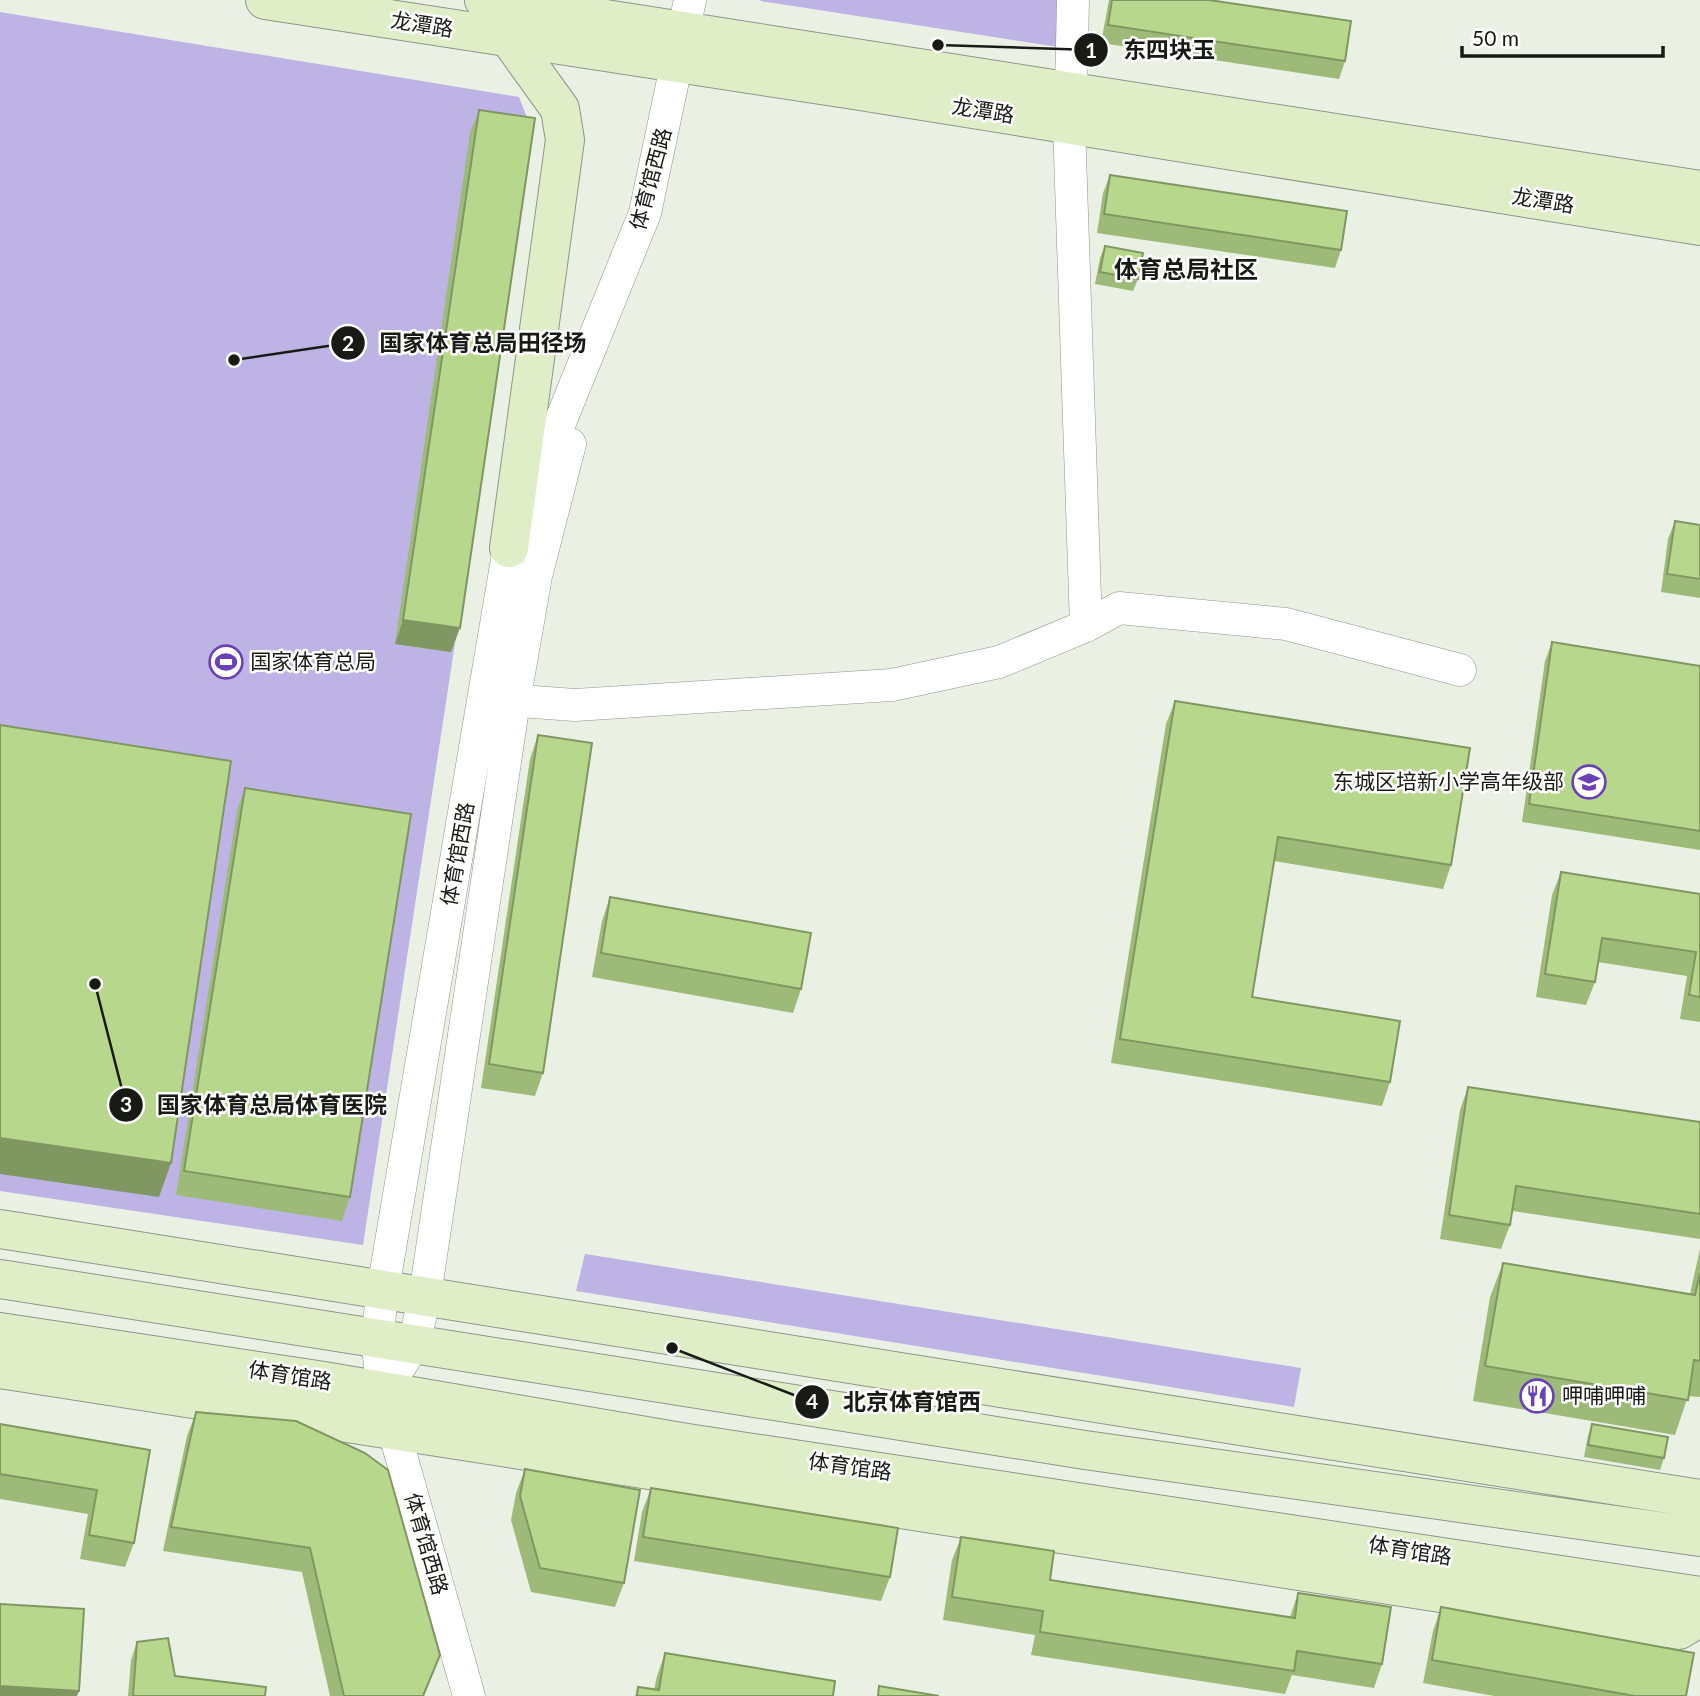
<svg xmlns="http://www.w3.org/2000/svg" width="1700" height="1696" viewBox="0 0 1700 1696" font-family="Lato,'Noto Sans SC',sans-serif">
  <rect width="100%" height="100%" fill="#ebf0e5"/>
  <!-- park -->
  <path fill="#bdb3e4" d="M760,0h298v47l-297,-46z
    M0,12l519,85 14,36 -170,1112 -363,-54z
    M585,1254l716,114 -7,39 -718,-116z"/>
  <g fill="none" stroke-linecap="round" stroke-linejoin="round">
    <defs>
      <path id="street" d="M1071,92l2,-92
        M1069,125l17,501
        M493,699l82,6 317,-20 107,-23 87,-36 33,-18 167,16 174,46
        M383,1392l31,-47 11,-50 89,-593 22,-126 34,-132
        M469,1696l-86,-304 -6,-53 6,-50 126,-741 136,-335 45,-213"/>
      <path id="secondary" d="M265,0l589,90 846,136
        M484,0l1216,190
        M509,38l51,71 5,31 -56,408
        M0,1229l1700,270
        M0,1279l1085,171 615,87
        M0,1332l324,49 363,62 1013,153
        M0,1369l1679,261 21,-13"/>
    </defs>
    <!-- street casing -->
    <use href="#street" stroke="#90958b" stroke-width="33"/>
    <!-- secondary casing -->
    <use href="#secondary" stroke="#90958b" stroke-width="40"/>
    <!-- street -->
    <use href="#street" stroke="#fff" stroke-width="32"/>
    <!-- secondary -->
    <use href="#secondary" stroke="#dfeec6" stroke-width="38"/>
  </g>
  <!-- wall -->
  <path fill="#9dba78" d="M1109,0h100l136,61 -6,18 -238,-36z
    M479,110l-28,542 -56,-8 75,-511z
    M1110,175l231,75 -6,18 -238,-35 6,-40z
    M1105,246l33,33 -5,12 -38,-7 5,-26z
    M1675,521l25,4v73l-39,-6 7,-53z
    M1552,642l148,24v184l-178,-28 23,-161z
    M1175,701l276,164 -8,24 -169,-28 -22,136 138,85 -8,24 -271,-43 55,-339z
    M538,735l5,338 -8,23 -54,-8 49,-329z
    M245,788l105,409 -8,24 -166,-26 61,-384z
    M1561,872l139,22v128l-20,-3 7,-43 -89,-14 -3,20 -9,23 -50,-8 16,-102z
    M610,897l191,92 -8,24 -201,-36 10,-56z
    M1468,1087l232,35v117l-188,-28 -2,14 -9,24 -61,-10 20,-129z
    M1700,1249v148l-12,-1 -13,39 -202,-34 17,-104 13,-34 187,31z
    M196,1412l244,243 -16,41h-94l-28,-124 -139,-21 24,-115z
    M0,1424l150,26 -16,93 -9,24 -45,-8 8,-45 -88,-15z
    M1592,1424l72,34 -4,12 -76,-13 4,-21z
    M525,1469l99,114 -9,24 -84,-15 -20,-72 5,-27z
    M651,1488l239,89 -9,24 -247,-40 8,-49z
    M961,1537l89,43 240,37 8,-24 84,71 -8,24 -82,-13 -7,19 -254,-39 4,-20 -92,-15 9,-60z
    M1441,1607l245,89h-192l-71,-13 10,-52z
    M137,1642l38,34 90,20h-137l3,-36z
    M665,1653l168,43h-198l3,-9 16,3 3,-14z"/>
  <!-- shaded-wall -->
  <path fill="#809762" d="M403,620l57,8 -9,24 -56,-8z
    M0,1138l171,25 -12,34 -159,-23z
    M0,1686l79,5 -2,5h-77z"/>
  <!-- building -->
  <path fill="#b7d88c" stroke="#809762" stroke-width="2" d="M1112,0h97l142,21 -6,40 -237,-36z
    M479,110l56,8 -75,510 -57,-8z
    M1110,175l237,36 -6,39 -237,-36z
    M1105,246l38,7 -5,26 -38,-7z
    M1675,521l25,4v54l-33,-5z
    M1552,642l148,24v165l-171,-27z
    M1175,701l295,47 -19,117 -173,-28 -26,160 148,24 -10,61 -270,-43z
    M0,725l231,36 -60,402 -171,-25z
    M538,735l54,8 -49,330 -54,-9z
    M245,788l166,26 -61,383 -166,-26z
    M1561,872l139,22v103l-11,-2 7,-43 -94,-14 -7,44 -50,-8z
    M610,897l201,36 -10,56 -200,-36z
    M1468,1087l232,35v92l-184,-28 -6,39 -61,-10z
    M1503,1263l192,32 5,-22v88l-6,-1 -6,40 -203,-34z
    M196,1412l100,9 69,32 23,17 52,185 -17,41h-79l-34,-148 -139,-21z
    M0,1424l150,26 -16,93 -45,-8 8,-45 -97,-16z
    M1592,1424l76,13 -4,21 -76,-13z
    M525,1469l115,21 -16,93 -84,-15 -20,-72z
    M651,1488l247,40 -8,49 -247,-40z
    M961,1537l93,14 -4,29 245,38 3,-25 93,14 -9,57 -85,-13 -3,20 -254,-39 3,-21 -91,-14z
    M0,1604l84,5 -5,82 -79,-5z
    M1441,1607l253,46 -8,43h-51l-203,-36z
    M168,1638l7,38 91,11 -1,9h-132l4,-54z
    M665,1653l170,28 -2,15h-196l1,-9 21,3z
    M879,1686l60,10h-61z"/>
  <!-- icons -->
  <defs>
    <symbol id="stadium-ring" viewBox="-11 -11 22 22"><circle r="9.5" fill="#fff" stroke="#6940b8" stroke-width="1.5"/><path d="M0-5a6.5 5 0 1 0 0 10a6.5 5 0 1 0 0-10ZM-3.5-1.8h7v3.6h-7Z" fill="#6940b8"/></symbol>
    <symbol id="school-ring" viewBox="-11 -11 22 22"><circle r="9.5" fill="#fff" stroke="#6940b8" stroke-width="1.5"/><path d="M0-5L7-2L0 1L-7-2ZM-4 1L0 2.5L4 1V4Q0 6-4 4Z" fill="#6940b8"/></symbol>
    <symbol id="restaurant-ring" viewBox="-11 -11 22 22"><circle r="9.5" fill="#fff" stroke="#6940b8" stroke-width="1.5"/><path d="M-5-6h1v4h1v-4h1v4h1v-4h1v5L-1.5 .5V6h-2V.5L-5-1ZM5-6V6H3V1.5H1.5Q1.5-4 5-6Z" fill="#6940b8"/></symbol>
  </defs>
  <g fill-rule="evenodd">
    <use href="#stadium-ring" x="207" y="643" width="38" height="38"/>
    <use href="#school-ring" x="1570" y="763" width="38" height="38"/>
    <use href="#restaurant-ring" x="1518" y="1377" width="38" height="38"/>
  </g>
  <g text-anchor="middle" stroke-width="5" stroke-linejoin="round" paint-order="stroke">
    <!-- street labels -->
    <g font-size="21" fill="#181a16" stroke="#fff">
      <text transform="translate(422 25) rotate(9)" y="7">龙潭路</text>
      <text transform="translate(983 111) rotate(9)" y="7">龙潭路</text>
      <text transform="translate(651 179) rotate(-75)" y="7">体育馆西路</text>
      <text transform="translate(1543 201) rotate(9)" y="7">龙潭路</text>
      <text transform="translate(458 854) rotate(-80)" y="7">体育馆西路</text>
      <text transform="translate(290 1376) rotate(9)" y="7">体育馆路</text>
      <text transform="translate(850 1467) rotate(8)" y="7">体育馆路</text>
      <text transform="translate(426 1544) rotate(74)" y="7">体育馆西路</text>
      <text transform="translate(1410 1551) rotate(9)" y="7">体育馆路</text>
    </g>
    <!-- poi labels -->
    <g font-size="21" fill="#181a16" stroke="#fff" text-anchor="start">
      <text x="250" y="669">国家体育总局</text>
      <text x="1564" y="789" text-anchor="end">东城区培新小学高年级部</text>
      <text x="1562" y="1403">呷哺呷哺</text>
    </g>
    <!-- quarter labels -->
    <g font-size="24" font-weight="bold" fill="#181a16" stroke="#fff">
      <text x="1186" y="278">体育总局社区</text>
    </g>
  </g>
  <!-- callouts -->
  <path fill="none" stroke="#181a16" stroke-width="2.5" d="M938 45L1091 50M234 360L348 343M95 984L126 1105M672 1348L812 1402"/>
  <g fill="#181a16" stroke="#fff" stroke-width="2.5">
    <circle cx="938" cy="45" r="7"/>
    <circle cx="234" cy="360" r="7"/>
    <circle cx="95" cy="984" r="7"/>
    <circle cx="672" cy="1348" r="7"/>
    <circle cx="1091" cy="50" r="18"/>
    <circle cx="348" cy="343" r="18"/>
    <circle cx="126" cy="1105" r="18"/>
    <circle cx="812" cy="1402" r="18"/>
  </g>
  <g font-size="21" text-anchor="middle" font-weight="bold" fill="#fff">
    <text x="1091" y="58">1</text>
    <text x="348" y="351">2</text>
    <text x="126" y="1112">3</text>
    <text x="812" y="1409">4</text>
  </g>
  <g font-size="23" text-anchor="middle" font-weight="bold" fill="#181a16" stroke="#fff" stroke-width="5" stroke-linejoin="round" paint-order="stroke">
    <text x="1169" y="58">东四块玉</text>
    <text x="483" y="351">国家体育总局田径场</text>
    <text x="272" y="1113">国家体育总局体育医院</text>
    <text x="912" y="1410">北京体育馆西</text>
  </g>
  <!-- scale -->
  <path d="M1462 46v10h201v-10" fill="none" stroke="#181a16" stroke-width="3.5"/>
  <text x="1472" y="46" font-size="21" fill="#181a16" stroke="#ffffff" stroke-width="5" paint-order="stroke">50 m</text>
</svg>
